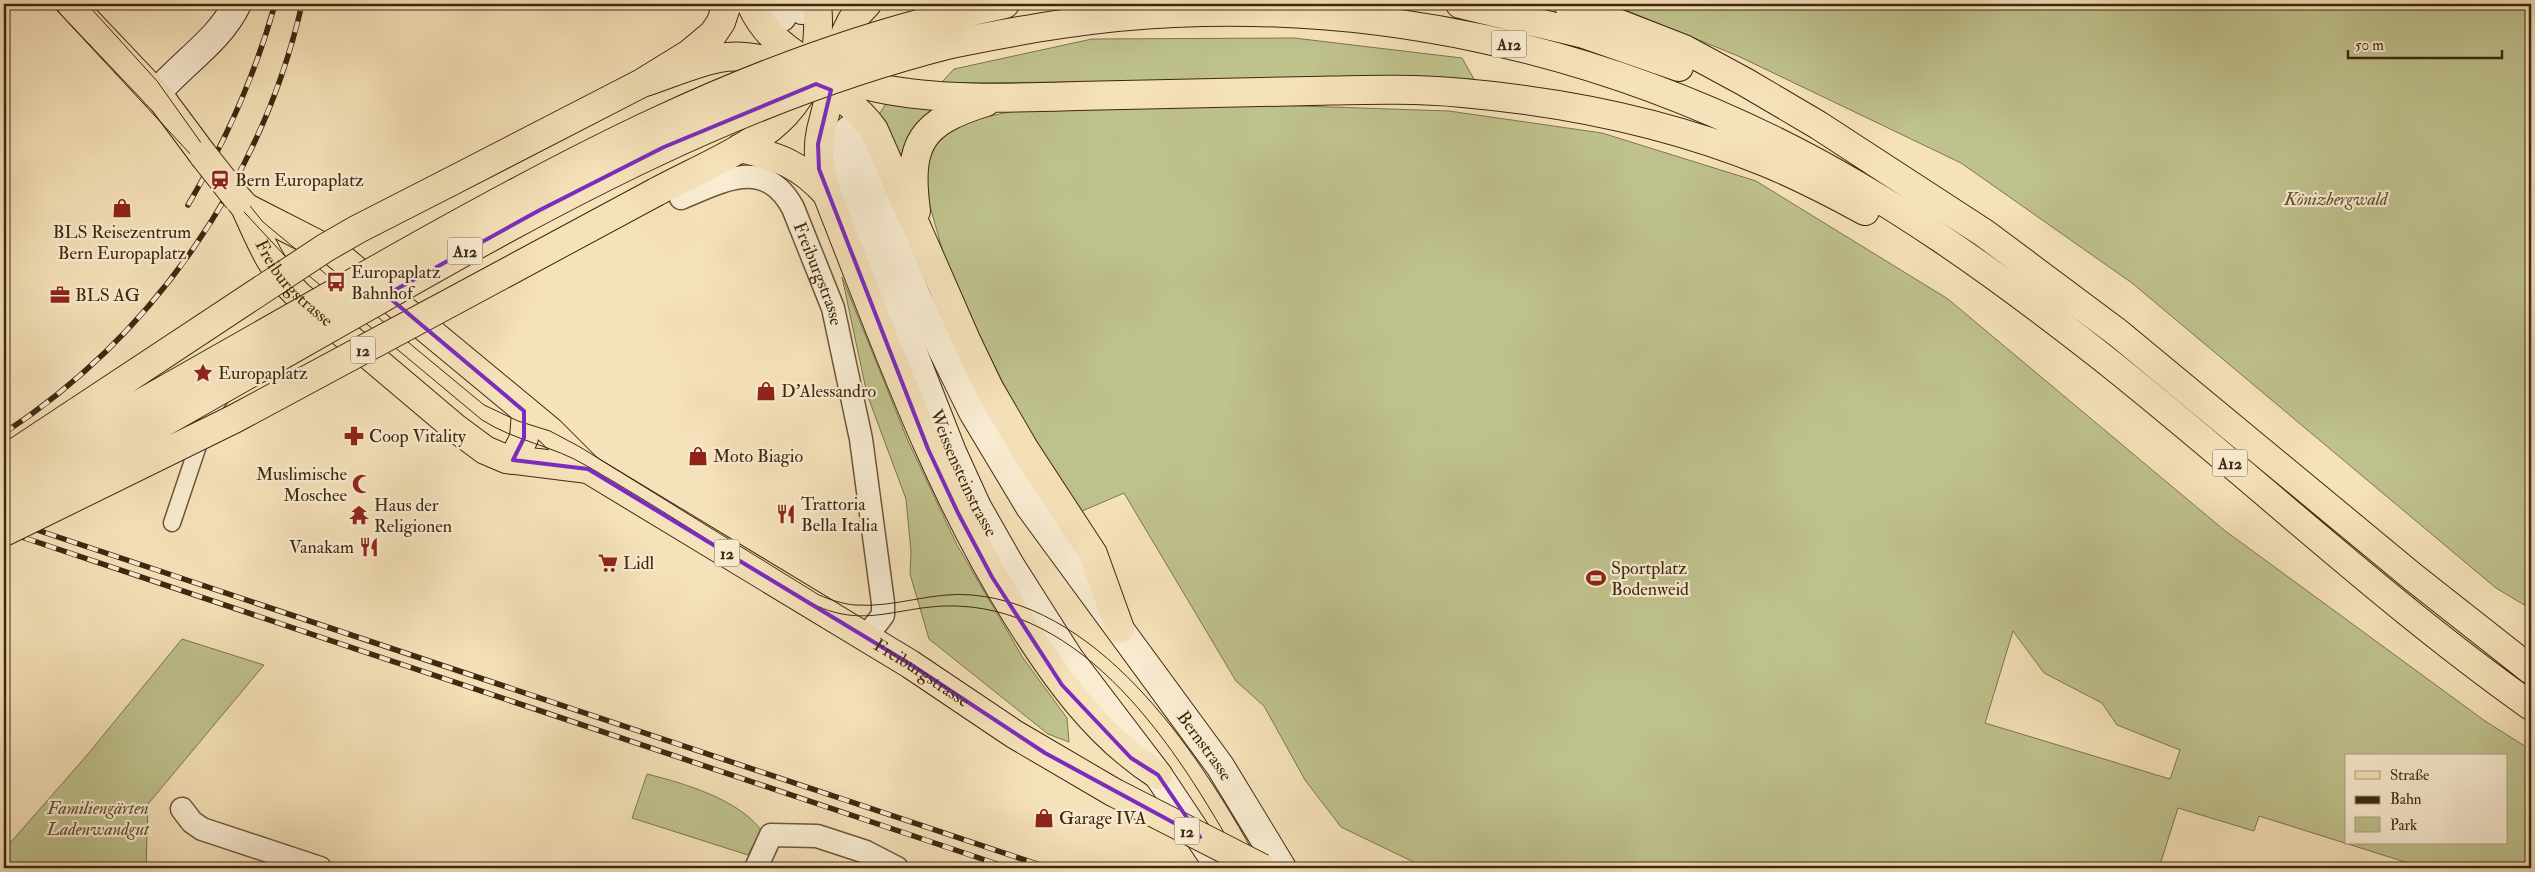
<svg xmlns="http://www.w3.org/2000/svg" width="2535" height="872" viewBox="0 0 2535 872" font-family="'IM FELL Double Pica',serif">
  <rect width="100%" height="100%" fill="#f6e2ba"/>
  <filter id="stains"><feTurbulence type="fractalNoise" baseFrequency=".004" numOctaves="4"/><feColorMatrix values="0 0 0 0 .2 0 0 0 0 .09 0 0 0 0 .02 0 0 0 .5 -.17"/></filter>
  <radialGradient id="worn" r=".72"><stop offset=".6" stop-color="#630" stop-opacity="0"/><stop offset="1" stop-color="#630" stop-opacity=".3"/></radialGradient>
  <!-- green -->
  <path fill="#bfc28d" stroke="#7e754e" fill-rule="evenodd" d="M1611,4h920v605l-35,-21 -364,-305 -171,-120 -223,-107z
    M1294,38l168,20 12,21 -533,4 13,-14 138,-30z
    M887,102l54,2 -37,62 -26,-50z
    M1272,105l177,6 153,22 154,48 192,118 276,231 261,191 46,29v118h-107l-165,-52 -5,15 -76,-23 -19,60h-733l-85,-41 -36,-47 -41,-74 -28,-25 -112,-188 -44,19 -67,-109 -63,-126 -31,-110 30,-42 74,-16zM2013,631l31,42 58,30 15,22 63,25 -10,29 -185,-56zM2346,756h160v87h-160z
    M842,277l66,164 49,104 66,113 44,60 2,24 -21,-8 -119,-95 -19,-65 1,-22 -5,-53 -39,-105z
    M182,639l82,26 -116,139 -2,64h-142v-18l84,-96z
    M647,774c36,9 91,25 114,56l-13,25 -116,-37z"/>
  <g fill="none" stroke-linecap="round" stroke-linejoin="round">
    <defs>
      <path id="pedestrian" d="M172,523l37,-110 14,-19"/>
      <g id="minor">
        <path id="s1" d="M681,198c41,-17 84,-42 112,10l40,100 28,131 22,164v12l-17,22"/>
        <path d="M182,809l10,13 10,7 118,39"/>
        <path d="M756,868l15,-33 46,1 49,16 31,16"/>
      </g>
      <g id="secondary">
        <path d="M776,4l6,13"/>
        <path d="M800,4l2,6"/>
        <path d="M156,94c26,-31 63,-53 81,-90"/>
        <path id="s2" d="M849,130l68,168 56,114 57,95 190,259 62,102"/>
        <path id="s3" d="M829,138l123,314 25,55 33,58 59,93 89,117 62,93"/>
      </g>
      <g id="primary">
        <path d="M71,4l92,97 41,55"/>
        <path id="s4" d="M241,202l4,5c16,35 26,62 54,89l155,131 31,23 21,9 82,10"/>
        <path id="s5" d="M245,207l90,46 215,178 38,38 322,195 104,70 99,58"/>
        <path d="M513,460l11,-22 2,-26"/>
      </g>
      <path id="motorway" d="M751,4c20,48 78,73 127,84 61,13 136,10 199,8 78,-1 156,-3 234,-5 50,-1 102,-3 152,2 103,9 206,30 302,69 34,14 67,31 100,49
        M1460,4l124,30 95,33
        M1568,4l116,45 61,33 73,43 166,108 134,100 295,244 118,93
        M945,17l60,-13
        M951,44c74,-15 148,-28 223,-31 208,-10 415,36 601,128 116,57 222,134 323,213 146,115 281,244 433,352
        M642,83c25,-8 52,-20 77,-25 51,-10 126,31 155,72l93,212 22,46 36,62 68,104 27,75
        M740,148c39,9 60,16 87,46 57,144 108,291 190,422 38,61 80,120 141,159
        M448,183l194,-100 47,-29 24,-20 8,-12 6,-18
        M656,192c87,-46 173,-70 161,-188
        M827,193c-7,-22 -11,-40 -6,-63l25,-98 6,-12 15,-16
        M916,211c-9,-68 5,-89 70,-109"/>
    </defs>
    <!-- pedestrian casing -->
    <use href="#pedestrian" stroke="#6c5639" stroke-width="19"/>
    <!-- minor casing -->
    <use href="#minor" stroke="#6c5639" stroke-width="25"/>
    <!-- secondary casing -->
    <use href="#secondary" stroke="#3e280e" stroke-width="30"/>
    <!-- primary casing -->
    <use href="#primary" stroke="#3e280e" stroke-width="30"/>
    <!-- motorway casing -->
    <use href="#motorway" stroke="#3e280e" stroke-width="30"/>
    <!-- pedestrian -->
    <use href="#pedestrian" stroke="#f9ecd2" stroke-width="16"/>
    <!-- minor -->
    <use href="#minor" stroke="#f9ecd2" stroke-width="22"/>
    <!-- secondary -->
    <use href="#secondary" stroke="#f9ecd2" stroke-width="28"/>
    <!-- primary -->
    <use href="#primary" stroke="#f6e2ba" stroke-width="28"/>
    <!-- motorway -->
    <use href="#motorway" stroke="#f6e2ba" stroke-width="28"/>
    <!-- tram -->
    <path stroke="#3e280e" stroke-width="1" d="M51,4l233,251 198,165c33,21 72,26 105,46 73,42 143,89 215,132 60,36 94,6 155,8 138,5 228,156 287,262
      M87,4l70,77 62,87 44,54 221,183 34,16 32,10 30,16 239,148c12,5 24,9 36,10 40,3 78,-14 117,-10 134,12 232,166 290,273"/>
    <defs>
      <path id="rail" d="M188,205c38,-64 67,-130 87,-201
        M4,433c150,-98 258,-255 298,-429
        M4,519l1045,349
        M4,531l1005,337"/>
    </defs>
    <!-- rail casing -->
    <use href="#rail" stroke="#3e280e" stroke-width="5.5"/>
    <!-- rail -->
    <use href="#rail" stroke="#f9ecd2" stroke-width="4" stroke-dasharray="11" stroke-linecap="butt"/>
    <defs>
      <path id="primary-bridge" d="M204,156l34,43
        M1113,792l149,76"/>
      <path id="motorway-bridge" d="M4,460l321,-212 33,-19 90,-46
        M4,481c126,-71 251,-143 377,-214 180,-102 362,-200 564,-250
        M4,513c122,-70 244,-139 366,-208 189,-108 368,-207 581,-261
        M4,532l230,-113 422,-227"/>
    </defs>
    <!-- primary-bridge casing -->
    <use href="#primary-bridge" stroke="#3e280e" stroke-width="30" stroke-linecap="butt"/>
    <!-- motorway-bridge casing -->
    <use href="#motorway-bridge" stroke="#3e280e" stroke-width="30" stroke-linecap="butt"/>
    <!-- primary-bridge -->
    <use href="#primary-bridge" stroke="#f6e2ba" stroke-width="28"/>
    <!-- motorway-bridge -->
    <use href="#motorway-bridge" stroke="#f6e2ba" stroke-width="28"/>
  </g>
  <!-- marked area -->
  <path fill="none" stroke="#7b2cbf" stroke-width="4" stroke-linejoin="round" d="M816,84l15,6 -13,54 1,25 109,280 30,64 34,64 70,108 69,73 27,17 42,62 -155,-84 -135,-89 -322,-195 -75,-9 11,-22v-27l-138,-116 152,-84 126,-64z"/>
  <!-- icons -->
  <defs>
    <symbol id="station-bare" viewBox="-9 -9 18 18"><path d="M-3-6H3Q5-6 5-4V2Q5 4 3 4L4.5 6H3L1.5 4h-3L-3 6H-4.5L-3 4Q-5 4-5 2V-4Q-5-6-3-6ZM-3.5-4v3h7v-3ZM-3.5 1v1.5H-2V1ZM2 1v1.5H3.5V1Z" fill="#8f2418" stroke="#f9ecd2" stroke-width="2.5" paint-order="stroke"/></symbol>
    <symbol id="shop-bare" viewBox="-9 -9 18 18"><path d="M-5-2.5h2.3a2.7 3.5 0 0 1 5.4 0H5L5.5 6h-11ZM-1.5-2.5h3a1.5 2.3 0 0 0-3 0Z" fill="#8f2418" stroke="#f9ecd2" stroke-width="2.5" paint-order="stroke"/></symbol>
    <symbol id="bus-bare" viewBox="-9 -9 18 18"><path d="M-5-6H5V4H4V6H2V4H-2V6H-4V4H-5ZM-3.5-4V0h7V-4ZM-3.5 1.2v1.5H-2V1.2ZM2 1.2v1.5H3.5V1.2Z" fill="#8f2418" stroke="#f9ecd2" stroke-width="2.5" paint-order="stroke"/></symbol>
    <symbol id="office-bare" viewBox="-9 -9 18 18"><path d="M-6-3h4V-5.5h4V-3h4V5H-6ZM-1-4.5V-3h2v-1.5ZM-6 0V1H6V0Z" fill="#8f2418" stroke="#f9ecd2" stroke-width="2.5" paint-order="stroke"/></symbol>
    <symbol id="sight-bare" viewBox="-9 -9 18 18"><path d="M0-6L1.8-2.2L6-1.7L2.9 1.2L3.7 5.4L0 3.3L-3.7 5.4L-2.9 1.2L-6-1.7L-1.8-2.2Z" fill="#8f2418" stroke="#f9ecd2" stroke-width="2.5" paint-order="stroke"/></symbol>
    <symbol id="pharmacy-bare" viewBox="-9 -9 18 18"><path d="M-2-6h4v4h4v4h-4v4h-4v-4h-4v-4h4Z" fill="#8f2418" stroke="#f9ecd2" stroke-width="2.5" paint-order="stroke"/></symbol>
    <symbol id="mosque-bare" viewBox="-9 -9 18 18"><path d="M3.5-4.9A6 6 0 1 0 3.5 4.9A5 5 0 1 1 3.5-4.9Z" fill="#8f2418" stroke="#f9ecd2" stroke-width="2.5" paint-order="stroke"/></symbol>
    <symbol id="restaurant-bare" viewBox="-9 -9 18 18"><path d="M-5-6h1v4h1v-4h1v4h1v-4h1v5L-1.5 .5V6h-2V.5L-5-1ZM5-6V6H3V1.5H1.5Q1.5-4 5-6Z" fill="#8f2418" stroke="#f9ecd2" stroke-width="2.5" paint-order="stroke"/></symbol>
    <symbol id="temple-bare" viewBox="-9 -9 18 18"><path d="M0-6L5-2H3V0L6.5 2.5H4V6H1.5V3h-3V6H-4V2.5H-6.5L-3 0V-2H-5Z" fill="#8f2418" stroke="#f9ecd2" stroke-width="2.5" paint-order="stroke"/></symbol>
    <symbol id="supermarket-bare" viewBox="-9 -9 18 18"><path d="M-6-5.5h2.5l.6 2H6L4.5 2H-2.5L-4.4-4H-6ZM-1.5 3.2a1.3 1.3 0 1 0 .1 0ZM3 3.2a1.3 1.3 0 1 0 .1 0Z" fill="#8f2418" stroke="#f9ecd2" stroke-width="2.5" paint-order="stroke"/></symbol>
    <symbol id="stadium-bare" viewBox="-9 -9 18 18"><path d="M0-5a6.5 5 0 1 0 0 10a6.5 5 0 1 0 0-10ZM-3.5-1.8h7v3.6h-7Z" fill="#8f2418" stroke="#f9ecd2" stroke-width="2.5" paint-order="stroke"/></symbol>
  </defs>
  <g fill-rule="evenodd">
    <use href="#station-bare" x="206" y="166" width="28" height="28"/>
    <use href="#shop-bare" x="108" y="194" width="28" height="28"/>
    <use href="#bus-bare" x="322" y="268" width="28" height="28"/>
    <use href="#office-bare" x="46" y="281" width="28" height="28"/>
    <use href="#sight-bare" x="189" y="359" width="28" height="28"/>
    <use href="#shop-bare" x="752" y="377" width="28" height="28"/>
    <use href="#pharmacy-bare" x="340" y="422" width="28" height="28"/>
    <use href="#shop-bare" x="684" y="442" width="28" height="28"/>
    <use href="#mosque-bare" x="348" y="470" width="28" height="28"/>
    <use href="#restaurant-bare" x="772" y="500" width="28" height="28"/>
    <use href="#temple-bare" x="345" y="501" width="28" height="28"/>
    <use href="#restaurant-bare" x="355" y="533" width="28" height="28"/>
    <use href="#supermarket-bare" x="594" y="549" width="28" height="28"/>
    <use href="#stadium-bare" x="1582" y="564" width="28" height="28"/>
    <use href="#shop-bare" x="1030" y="804" width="28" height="28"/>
  </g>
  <g text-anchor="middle" stroke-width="4.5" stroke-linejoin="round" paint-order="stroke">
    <!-- shield labels -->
    <g fill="#f9ecd2" stroke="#766349" stroke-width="1">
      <rect x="1491.5" y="30.5" width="35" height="27" rx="4"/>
      <rect x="447.5" y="237.5" width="35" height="27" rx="4"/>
      <rect x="350.5" y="336.5" width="25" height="27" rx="4"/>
      <rect x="2212.5" y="449.5" width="35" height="27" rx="4"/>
      <rect x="714.5" y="539.5" width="25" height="27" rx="4"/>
      <rect x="1174.5" y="817.5" width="25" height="27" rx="4"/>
    </g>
    <g font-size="16" font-weight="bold" fill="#3e280e">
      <text x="1509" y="50">A12</text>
      <text x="465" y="257">A12</text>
      <text x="363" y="356">12</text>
      <text x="2230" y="469">A12</text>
      <text x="727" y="559">12</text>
      <text x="1187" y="837">12</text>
    </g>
    <!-- poi labels -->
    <g font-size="18" fill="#3e280e" stroke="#f9ecd2" text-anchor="start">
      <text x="235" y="186">Bern Europaplatz</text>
      <text x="122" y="238" text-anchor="middle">BLS Reisezentrum<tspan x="122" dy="21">Bern Europaplatz</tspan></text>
      <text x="351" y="278">Europaplatz<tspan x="351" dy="21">Bahnhof</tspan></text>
      <text x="75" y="301">BLS AG</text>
      <text x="218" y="379">Europaplatz</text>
      <text x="781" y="397">D'Alessandro</text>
      <text x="369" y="442">Coop Vitality</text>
      <text x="713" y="462">Moto Biagio</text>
      <text x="347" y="480" text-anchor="end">Muslimische<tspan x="347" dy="21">Moschee</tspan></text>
      <text x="801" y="510">Trattoria<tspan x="801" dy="21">Bella Italia</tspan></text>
      <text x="374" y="511">Haus der<tspan x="374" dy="21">Religionen</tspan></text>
      <text x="354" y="553" text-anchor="end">Vanakam</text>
      <text x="623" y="569">Lidl</text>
      <text x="1611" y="574">Sportplatz<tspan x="1611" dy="21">Bodenweid</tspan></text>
      <text x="1059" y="824">Garage IVA</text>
    </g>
    <!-- park labels -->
    <g font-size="18" font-style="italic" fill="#5e4e2e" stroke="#f9ecd2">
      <text x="2336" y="205">Könizbergwald</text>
      <text x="98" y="814">Familiengärten<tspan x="98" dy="21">Ladenwandgut</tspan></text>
    </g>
    <!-- street labels -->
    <g font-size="18" fill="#3e280e" stroke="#f9ecd2">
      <text dy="6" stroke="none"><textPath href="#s1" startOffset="199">Freiburgstrasse</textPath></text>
      <text dy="6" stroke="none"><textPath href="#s4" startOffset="98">Freiburgstrasse</textPath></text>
      <text dy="6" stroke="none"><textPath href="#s3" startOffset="361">Weissensteinstrasse</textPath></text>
      <text dy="6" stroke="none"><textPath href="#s5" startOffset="825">Freiburgstrasse</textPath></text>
      <text dy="6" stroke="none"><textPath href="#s2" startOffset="715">Bernstrasse</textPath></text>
    </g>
  </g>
  <!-- margin -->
  <rect width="2535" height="872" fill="none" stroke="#f6e2ba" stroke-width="20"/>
  <rect x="5" y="5" width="2525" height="862" fill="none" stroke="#3e280e" stroke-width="2.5"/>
  <rect x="10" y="10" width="2515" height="852" fill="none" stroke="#3e280e"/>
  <!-- legend -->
  <rect x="2345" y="754" width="162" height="90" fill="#f9ecd2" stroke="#ae9e84"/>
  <rect x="2355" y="771" width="25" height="8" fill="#f6e2ba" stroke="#ae9e84"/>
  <text x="2390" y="780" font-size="15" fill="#3e280e">Straße</text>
  <rect x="2355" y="796" width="25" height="8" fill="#3e280e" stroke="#ae9e84"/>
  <text x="2390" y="804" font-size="15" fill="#3e280e">Bahn</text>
  <rect x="2355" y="817" width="25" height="15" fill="#bfc28d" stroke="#ae9e84"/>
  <text x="2390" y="830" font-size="15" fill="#3e280e">Park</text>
  <!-- scale -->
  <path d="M2348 50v8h154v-8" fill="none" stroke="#3e280e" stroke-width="2.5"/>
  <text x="2355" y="50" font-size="15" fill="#3e280e" stroke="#f9ecd2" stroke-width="4" paint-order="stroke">50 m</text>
  <rect width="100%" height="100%" filter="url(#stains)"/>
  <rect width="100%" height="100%" fill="url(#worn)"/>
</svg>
